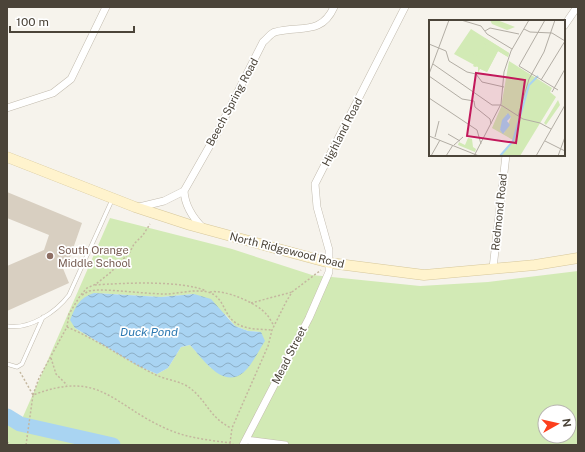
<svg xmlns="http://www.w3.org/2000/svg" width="585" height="452" viewBox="0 0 585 452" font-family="'Public Sans',sans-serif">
  <defs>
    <pattern id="water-waves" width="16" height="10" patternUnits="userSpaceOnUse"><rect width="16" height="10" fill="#a9d4f2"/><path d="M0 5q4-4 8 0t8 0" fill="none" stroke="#8caec5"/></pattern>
  </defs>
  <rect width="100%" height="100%" fill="#f6f3ec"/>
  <!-- green -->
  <path fill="#d2eab5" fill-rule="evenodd" d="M110,218l122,31 80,26 108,11 68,-4 90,-11v174h-571v-33l15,7zM94,293l67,4 33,-3 32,21 9,11 13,5 13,1 -50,36 -21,-23 -9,2 -13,21 -11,6 -19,-8 -63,-38zM545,412h24v24h-24z"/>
  <!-- water -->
  <path fill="url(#water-waves)" d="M94,293l67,4 33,-3 17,5 24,27 13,5 13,1 4,9c-6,9 -13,24 -21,31 -21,18 -41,-13 -54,-27l-9,2 -13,21 -11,6 -19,-8 -63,-38 -5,-8c6,-14 9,-22 24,-27z"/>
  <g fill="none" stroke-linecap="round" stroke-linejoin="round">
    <!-- river -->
    <path stroke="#a9d4f2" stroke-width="15" d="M7,416l13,8 93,21"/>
  </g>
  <!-- building -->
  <path fill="#d8cfc1" d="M7,192l75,31 -14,40 -6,3 7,17 -62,28v-45l37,-16 5,-15 -42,-17z"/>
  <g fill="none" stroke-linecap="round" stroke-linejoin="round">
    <defs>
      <path id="lane" d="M7,326c23,4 49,-14 62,-31l43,-95
        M7,364l10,3 5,-3 21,-47"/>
      <path id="street" d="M564,26l13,-19
        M7,108l46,-15 18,-14 35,-72
        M184,191c1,15 8,26 19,37
        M139,207l25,-6 20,-10 33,-58 46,-91c4,-3 8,-9 12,-10 25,-7 46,4 59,-25
        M493,268l13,-113
        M246,440l39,5
        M243,445l66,-127 20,-46v-22l-12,-43 -2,-23 90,-177"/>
      <path id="secondary" d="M7,157l128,50 55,18 140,38 94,12 111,-10 43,-7"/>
    </defs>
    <!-- lane casing -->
    <use href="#lane" stroke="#c2bbae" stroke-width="4.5"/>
    <!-- street casing -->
    <use href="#street" stroke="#c2bbae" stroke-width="8"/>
    <!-- secondary casing -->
    <use href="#secondary" stroke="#d6c79b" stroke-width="11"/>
    <!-- path -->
    <path stroke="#c4b79f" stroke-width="1.5" stroke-dasharray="2 2" stroke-linecap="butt" d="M95,285c28,-2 87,-5 111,6
      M210,292c14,-3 48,11 57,23 3,3 4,7 7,10
      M82,295l7,-4 9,-1c23,0 47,4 70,4 13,-1 27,-5 40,-2 17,5 15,23 28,31 10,7 24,6 36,7
      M251,303l41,-11
      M67,327c31,13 59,33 89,48 10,5 25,6 34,13 17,13 19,29 41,40
      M51,358l5,16 11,11
      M20,372l13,23
      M33,395l6,-17 28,-51 2,-13 11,-18 7,-8 9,-4 15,-12 19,-20 4,-8 9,-9 7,-11
      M7,442l4,3
      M230,443l2,-15 36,-82 4,-16 14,-28 6,-10 29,-22
      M26,445l7,-50c68,-26 79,10 134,34 20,9 42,11 63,14l4,2"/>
    <!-- lane -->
    <use href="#lane" stroke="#fff" stroke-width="3.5"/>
    <!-- street -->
    <use href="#street" stroke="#fff" stroke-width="7"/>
    <!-- secondary -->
    <use href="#secondary" stroke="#fff3cd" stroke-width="10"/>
  </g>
  <!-- markers -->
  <circle fill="#8d6e63" stroke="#fff" stroke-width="1.5" cx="50" cy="256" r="4"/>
  <g text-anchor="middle" stroke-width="3.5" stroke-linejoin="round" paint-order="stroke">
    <!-- street labels -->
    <g font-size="11" fill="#4b4439" stroke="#fff">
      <text transform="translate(232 102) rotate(-62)" y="4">Beech Spring Road</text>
      <text transform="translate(342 132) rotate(-63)" y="4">Highland Road</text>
      <text transform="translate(499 212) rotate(-84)" y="4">Redmond Road</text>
      <text transform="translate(287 250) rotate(14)" y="4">North Ridgewood Road</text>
      <text transform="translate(289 355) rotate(-63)" y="4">Mead Street</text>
    </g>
    <!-- education labels -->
    <g font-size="11" fill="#785e54" stroke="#fff" text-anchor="start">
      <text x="58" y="254">South Orange<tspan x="58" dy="13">Middle School</tspan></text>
    </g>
    <!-- water labels -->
    <g font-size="12" font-style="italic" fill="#2e7ab2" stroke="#fff">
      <text x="149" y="336">Duck Pond</text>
    </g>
  </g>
  <!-- overview -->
  <g transform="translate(429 20)">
    <rect width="136" height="136" fill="#f6f3ec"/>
    <path d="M42,9l38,24 -1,4 -10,-6 -11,21 -7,-3 -2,4v-6l-24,-13zM80,41l43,27 -2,4 6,5 -36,59h-19l12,-16 -21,-12 9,-21zM78,94l4,3 -7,16 -4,-3z" fill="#d2eab5" fill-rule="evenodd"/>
    <path d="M61,0h7l18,7 -8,3 -15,-6zM56,18l24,15 -1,4 -10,-6 -11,21 -8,-4 8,-3 7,-13 -8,-4 -7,18 -4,1 -2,-1 5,-9 -13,-8 7,1 2,-2 7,3 5,-6 -3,-3zM129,80l2,5 -14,20 -2,-2zM39,118l4,1 1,8 3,2 -1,3 -17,-7 1,-3 6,3z" fill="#d2eab5"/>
    <path d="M79,93l3,4 -4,4 3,4 -7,9 -3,-4 2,-10z" fill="#a9d4f2"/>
    <path fill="none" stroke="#a9d4f2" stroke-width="2" d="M71,136l13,-15 16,-56 9,-9"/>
    <path fill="none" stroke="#b2ada4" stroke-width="1" d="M32,0l20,6 6,8 25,15M116,0l-26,46 39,24M95,9l6,3 22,1 13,8M56,11l5,-3 29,6M0,24l17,7 3,10 18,11 9,2 6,8 22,5M4,44l59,41h9l22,14 17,4 11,6M0,54l20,-54M0,56l33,23 12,2 1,6 15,12 1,5M112,60l24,-39M123,72l13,-23M0,78l48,32 4,14M89,96l11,-37 15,-27 11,-32M19,114l12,7M0,116l50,20M6,117l4,-16M116,121l20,10M25,125l9,-8M2,136l9,-16M17,136l7,-11M45,136l27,-52 3,-32 7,-21 18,-31M107,136l29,-51M129,136l7,-19"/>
    <path fill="#c2185b" fill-opacity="0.15" stroke="#c2185b" stroke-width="2" d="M47,53l49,7 -9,63 -49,-7z"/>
    <rect width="136" height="136" fill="none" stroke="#4b4439" stroke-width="2"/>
  </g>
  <!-- border -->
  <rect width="585" height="452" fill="none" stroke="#4b4439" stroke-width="16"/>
  <!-- north arrow -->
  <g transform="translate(557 424) rotate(82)"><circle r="19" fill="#ffffff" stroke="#b7b4b0"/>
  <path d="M0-3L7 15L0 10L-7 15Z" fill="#fc3f1d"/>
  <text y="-6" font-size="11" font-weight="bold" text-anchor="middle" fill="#4b4439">N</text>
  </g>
  <!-- scale -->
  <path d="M10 26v6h124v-6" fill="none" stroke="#4b4439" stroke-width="2"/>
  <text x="16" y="26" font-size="12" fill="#4b4439" stroke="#ffffff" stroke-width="3" paint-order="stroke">100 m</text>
</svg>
